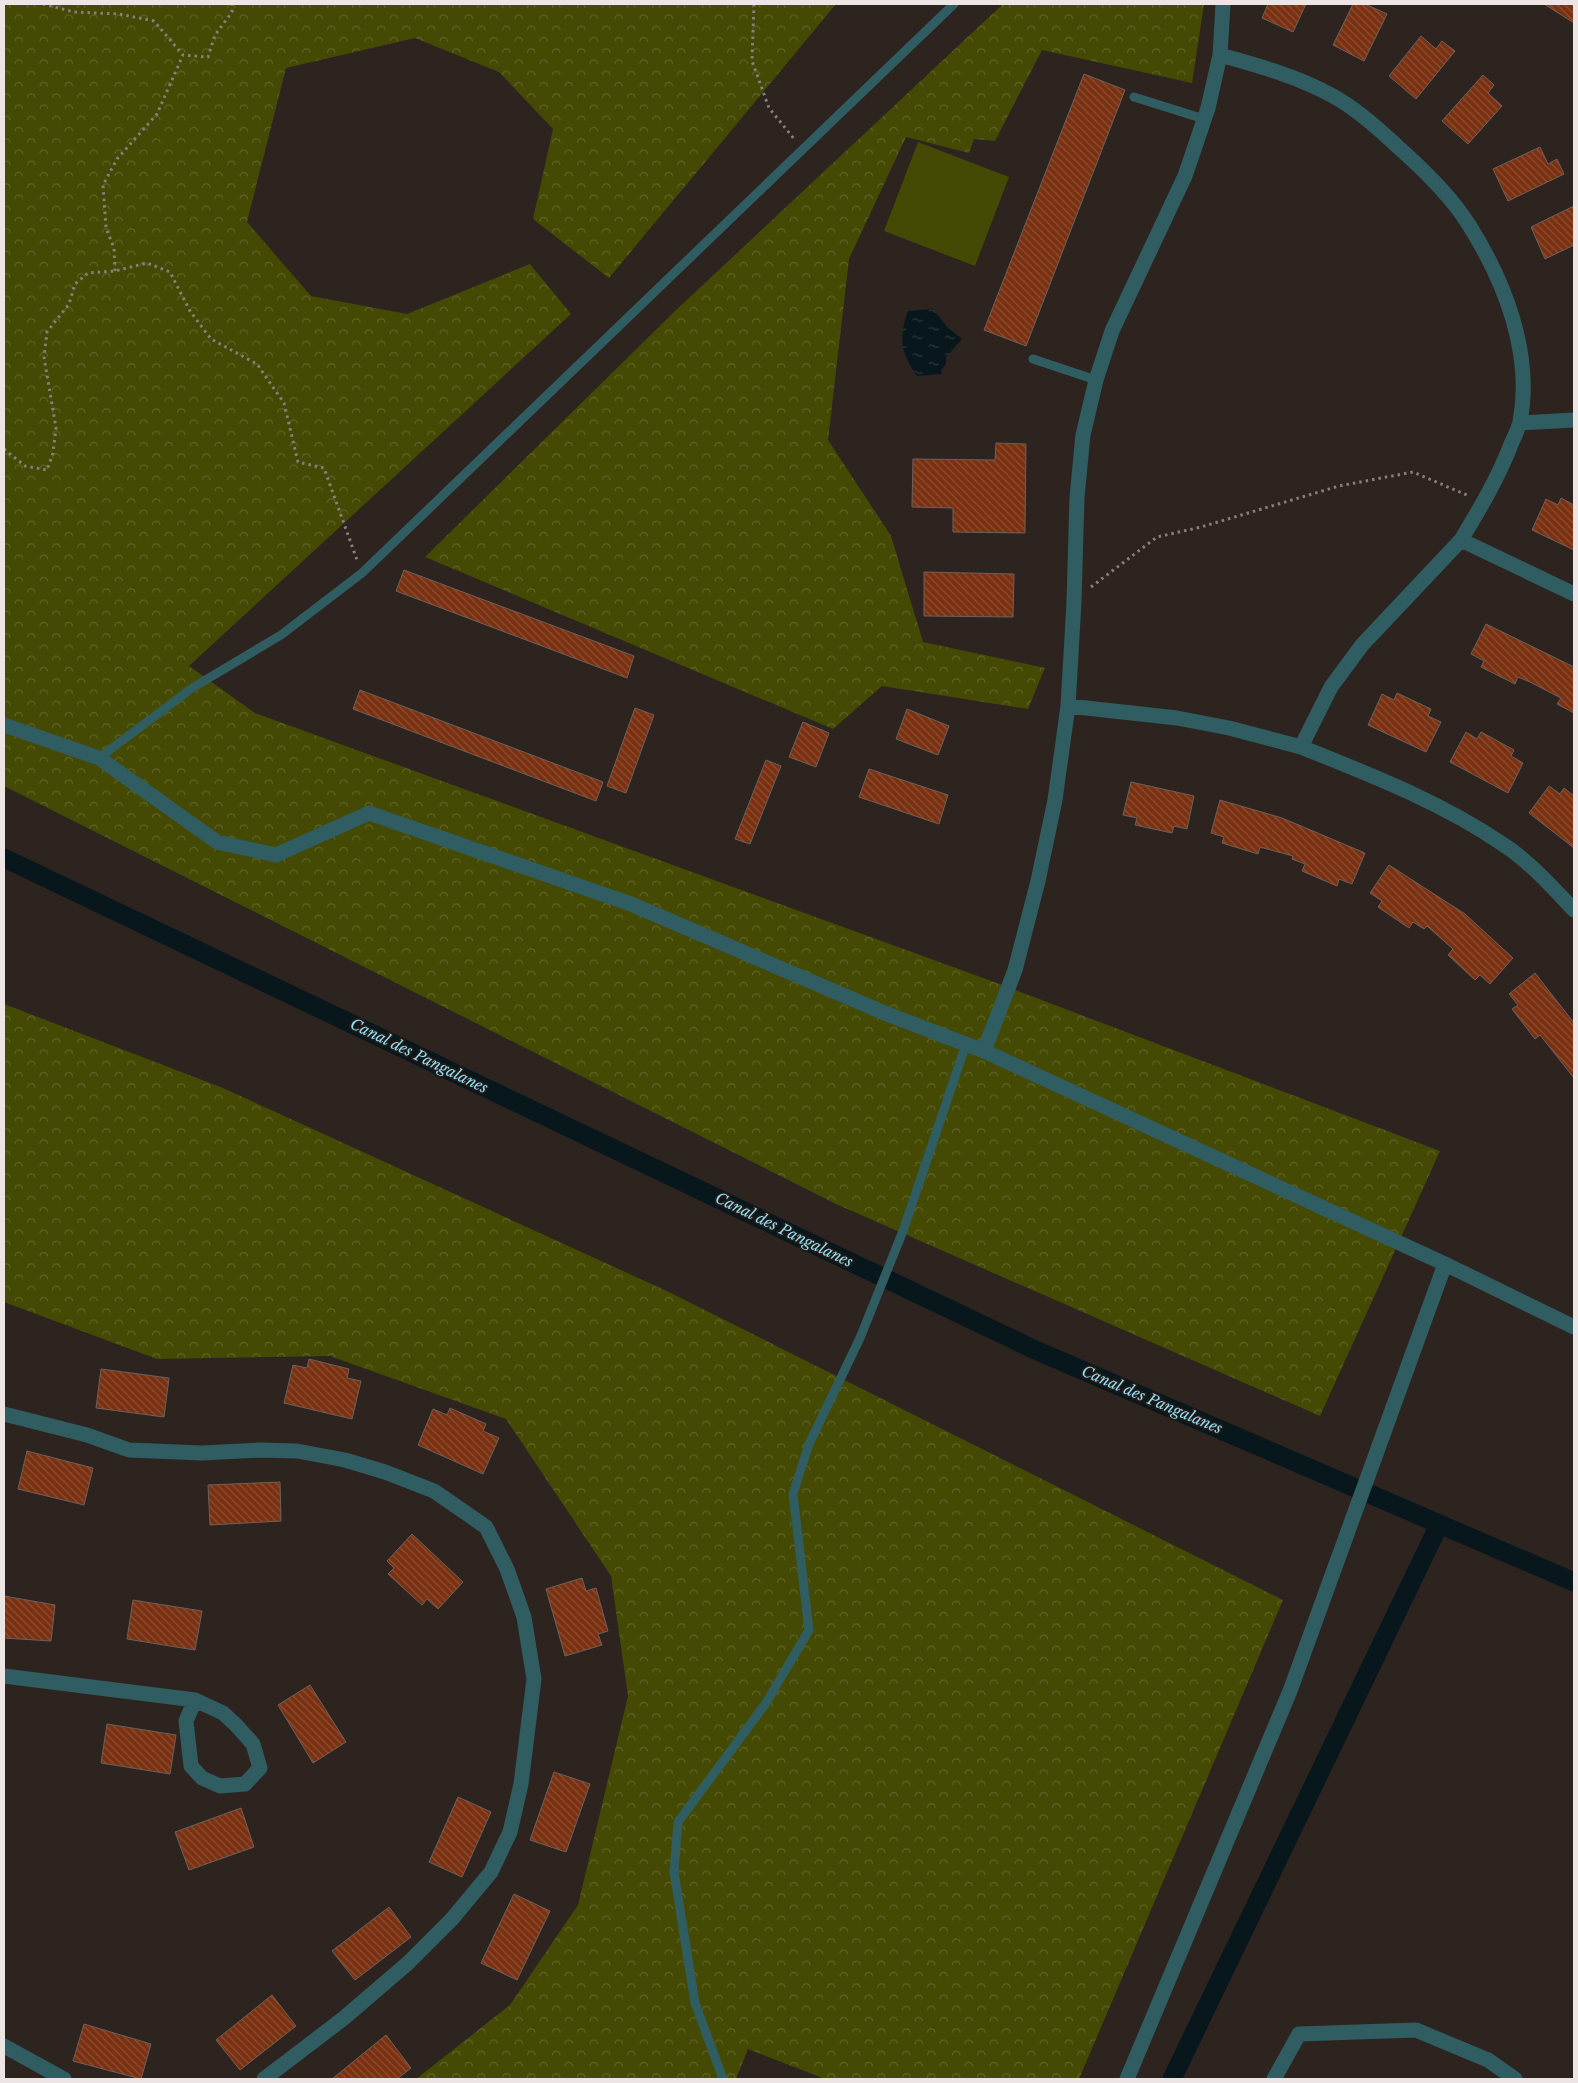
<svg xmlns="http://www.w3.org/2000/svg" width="1578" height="2083" viewBox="0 0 1578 2083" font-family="'Libre Baskerville',serif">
  <defs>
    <pattern id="forest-crowns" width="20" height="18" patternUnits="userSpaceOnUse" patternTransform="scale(1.25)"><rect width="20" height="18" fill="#444a04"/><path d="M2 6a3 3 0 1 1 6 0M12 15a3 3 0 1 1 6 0" fill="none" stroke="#5f6428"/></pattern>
    <pattern id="water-ripples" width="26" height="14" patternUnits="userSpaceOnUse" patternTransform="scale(1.25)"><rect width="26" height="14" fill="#08171b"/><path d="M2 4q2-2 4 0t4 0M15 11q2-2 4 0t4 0" fill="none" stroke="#2c393c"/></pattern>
    <pattern id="building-back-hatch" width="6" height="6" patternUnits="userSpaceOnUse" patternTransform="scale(1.25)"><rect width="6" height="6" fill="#7a3111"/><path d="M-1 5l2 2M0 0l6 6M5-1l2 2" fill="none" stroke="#8d4f34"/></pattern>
  </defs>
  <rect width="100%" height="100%" fill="#2d2420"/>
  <!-- forest -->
  <path fill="url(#forest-crowns)" d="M4,4h832l-227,274 -76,-59 20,-90 -54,-57 -84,-34 -129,30 -39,154 64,74 96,18 123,-50 41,50 -382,352 66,47 731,266 454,172 -120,265 -484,-212 -832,-418z
    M1003,4h201l-12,79 -150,-33 -47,91 -21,-2 -5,14 -63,-16 -57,122 -21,181 63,96 32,106 122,26 -17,41 -146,-23 -49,43 -408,-172 249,-245z
    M4,1004l219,84 448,205 612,307 -204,479h-254l-77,-30 -12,30h-320l94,-74 68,-100 50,-209 -17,-120 -105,-157 -176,-63 -173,3 -153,-57z"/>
  <!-- pitch -->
  <path fill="#444a04" d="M918,142l91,35 -34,89 -91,-35z"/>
  <!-- water -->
  <path fill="url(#water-ripples)" d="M933,309l15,19 14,11 -16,18v7l-5,6 1,4 -25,2c-16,-24 -19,-36 -9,-65z"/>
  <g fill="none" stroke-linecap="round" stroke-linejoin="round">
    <!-- canal -->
    <path stroke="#08171b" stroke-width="19" d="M4,858l1029,491 541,233
      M1172,2079l267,-554"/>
  </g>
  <!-- building -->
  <path fill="url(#building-back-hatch)" stroke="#6c615d" d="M1268,4h38l-13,28 -31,-14z
    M1353,4h12l22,10 -23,47 -31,-16z
    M1544,4h30v19z
    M1421,36l15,13 6,-8 13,10 -39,48 -27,-23z
    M1084,74l41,16 -99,256 -42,-16z
    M1483,75l11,10 -6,8 14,13 -34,38 -26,-23z
    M1540,147l8,17 9,-5 7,15 -56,27 -15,-32z
    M1574,206v39l-29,14 -14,-32z
    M996,443l30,1 -1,89 -72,-1v-24l-41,-1 1,-48 82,1z
    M1561,498l13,7v45l-42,-20 14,-31 12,6z
    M404,570l230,86 -7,22 -231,-87z
    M924,572l90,2 -1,43 -89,-1z
    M1486,624l88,43v46l-17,-9 4,-6 -31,-16 -12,-5 -3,7 -34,-17 3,-6 -13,-7z
    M360,690l243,92 -7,19 -243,-92z
    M1397,693l34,16 -3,7 13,6 -15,30 -58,-27 14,-31 12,6z
    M635,708l19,7 -28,78 -19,-7z
    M907,709l42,17 -11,29 -42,-16z
    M803,722l26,11 -13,34 -27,-10z
    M1466,732l11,7 4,-7 33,18 -3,6 12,7 -15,30 -58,-31z
    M766,760l15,6 -31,78 -15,-5z
    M869,769l79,26 -9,29 -80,-27z
    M1131,782l63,14 -7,33 -13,-3 -2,7 -37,-8 2,-7 -14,-3z
    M1549,786l11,8 4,-6 10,8v52l-45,-35z
    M1220,800l62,18 83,35 -13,31 -13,-5 -2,7 -35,-15 3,-7 -13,-5 1,-3 -33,-9 -2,7 -36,-11 2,-6 -13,-4z
    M1389,865l76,49 48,44 -23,26 -10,-9 -5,5 -27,-25 5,-6 -26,-23 -3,3 -11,-7 -4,6 -31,-21 4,-6 -12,-8z
    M1535,973l39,50v55l-34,-43 -5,4 -23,-30 6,-4 -9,-11z
    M309,1359l40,10 -2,9 14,3 -9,38 -68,-16 9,-38 14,3z
    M101,1369l68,9 -5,39 -68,-9z
    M450,1408l36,16 -3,7 16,7 -16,36 -65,-29 15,-36 14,6z
    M27,1451l66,17 -9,37 -66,-16z
    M280,1482l1,39 -71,4 -2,-40z
    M412,1534l51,48 -25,27 -11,-10 -5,6 -34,-31 6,-6 -7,-7z
    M582,1578l4,13 10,-3 12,43 -10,3 4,11 -37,11 -19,-67z
    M4,1596l51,9 -4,36 -47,-3z
    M133,1600l69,11 -7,39 -68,-11z
    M310,1685l36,57 -33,21 -35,-58z
    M107,1724l69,11 -6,39 -69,-11z
    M554,1772l36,12 -24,68 -36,-12z
    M458,1797l33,15 -29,65 -33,-15z
    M241,1808l13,39 -65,23 -14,-38z
    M514,1894l36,17 -33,69 -36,-17z
    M389,1907l22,30 -56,43 -23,-29z
    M272,1995l24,31 -56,44 -24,-30z
    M84,2024l67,20 -10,35 -68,-18z
    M386,2035l25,33 -14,11h-65z"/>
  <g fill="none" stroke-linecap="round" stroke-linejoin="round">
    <!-- path -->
    <path stroke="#877f7c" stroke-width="3" stroke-dasharray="2.5 4" stroke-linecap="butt" d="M43,4l31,8 45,2 35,7 29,34 25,2 7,-22 17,-23v-8
      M754,4l-2,57 17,47 26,32
      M115,271l-1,-23 -8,-20 -3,-43 14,-26 40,-45 26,-59
      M4,449l21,17 22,4 6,-17 3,-25 -12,-71 3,-25 22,-28 6,-20 13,-11 27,-2 32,-8 23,9 20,39 21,28 46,25 27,39 14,59 26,6 33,92
      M1091,587l66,-50 44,-10 138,-41 74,-14 56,24"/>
    <!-- service -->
    <path stroke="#305d62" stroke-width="9" d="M1134,97l70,22
      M1033,359l63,21
      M99,758l93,-70 89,-53 81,-62 592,-569
      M723,2079l-28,-76 -21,-131 4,-50 88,-119 43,-73 -16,-136 16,-50 51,-106 43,-107 63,-187"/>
    <!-- minor -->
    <path stroke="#305d62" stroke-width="15" d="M1220,55c39,11 77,21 113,41 24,13 46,33 65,51 26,23 53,49 71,78 36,57 64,129 51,197 -2,8 -7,17 -10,25 -13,33 -31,63 -49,93l113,54
      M1520,423l54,-3
      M1461,540l-99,105 -31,42 -30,60c70,28 140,55 203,98 26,17 49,43 70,65
      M1068,706l109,12 52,10 72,19
      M4,725l95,33 118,84 59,13 93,-42 262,91 256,110 97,37 31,-81 23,-89 17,-81 13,-94 6,-104 3,-105 6,-62 13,-55 16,-49 73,-155 23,-68 12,-53 3,-51
      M984,1051l461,213 129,63
      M4,1414l83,21 42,15 73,3 58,-3 37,1 48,9 40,12 49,19 52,36 21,42 17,48 10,62 -13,105 -11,48 -19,40 -39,47 -44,44 -64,55 -80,61
      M4,1676l191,24 28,13 13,12 17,19 7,24 -15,16 -25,2 -18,-8 -11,-12 -5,-45 9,-21
      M4,2046l60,33
      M1127,2079l163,-388 155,-427
      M1274,2079l25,-45 117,-4 72,30 27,19"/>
  </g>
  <g text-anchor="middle" stroke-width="4" stroke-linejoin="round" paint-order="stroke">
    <!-- water labels -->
    <g font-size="15" font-style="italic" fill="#8fe0f5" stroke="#231a17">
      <text transform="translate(419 1056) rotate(26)" y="5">Canal des Pangalanes</text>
      <text transform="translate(784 1230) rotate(26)" y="5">Canal des Pangalanes</text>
      <text transform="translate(1152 1400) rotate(23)" y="5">Canal des Pangalanes</text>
    </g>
  </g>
  <!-- border -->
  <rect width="1578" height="2083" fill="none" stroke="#ece5e3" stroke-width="10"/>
</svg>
